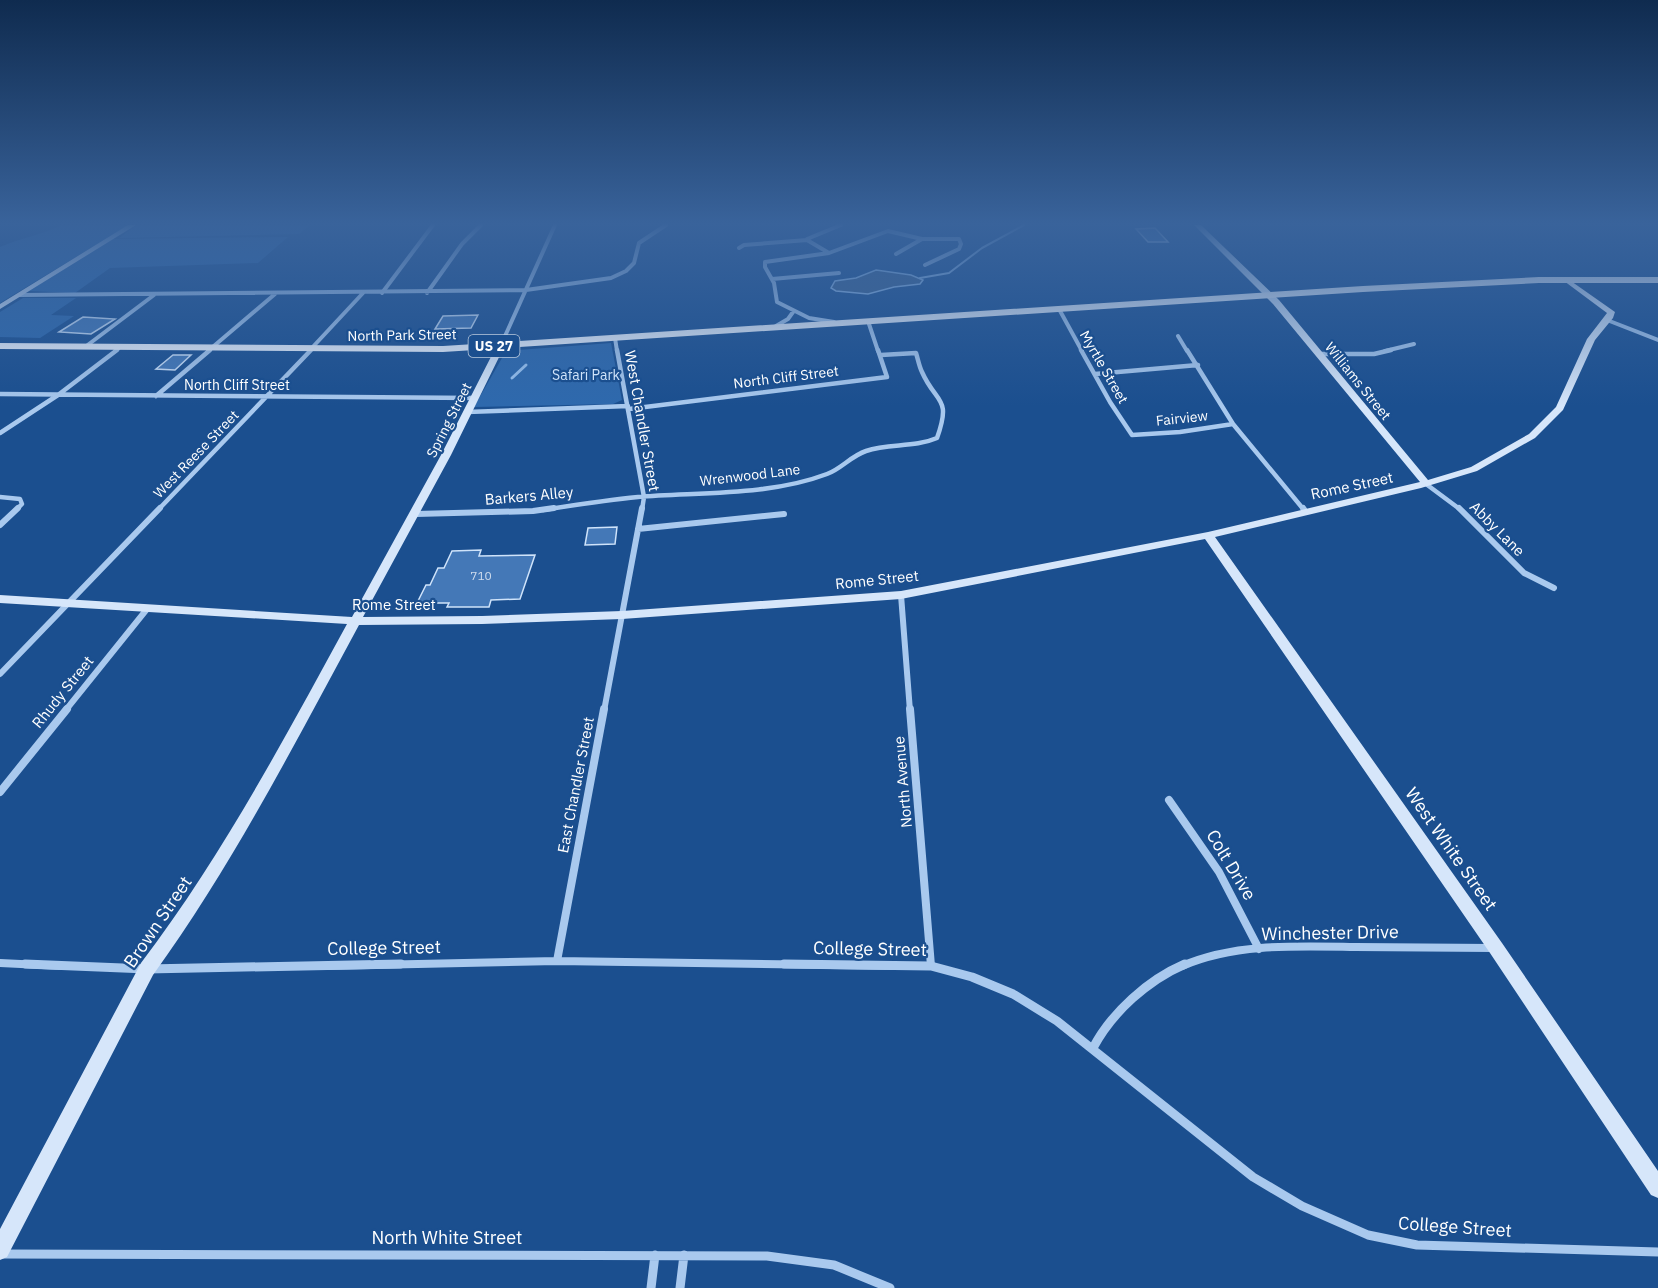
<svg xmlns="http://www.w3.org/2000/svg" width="1658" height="1288" viewBox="0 0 1658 1288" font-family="'IBM Plex Sans',sans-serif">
  <rect width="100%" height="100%" fill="#1b4f8f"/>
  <!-- green -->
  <path fill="#2e69ad" d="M62,225l65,1 -127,77v-56c20,-9 41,-12 62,-22z
    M137,225h173l-11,9 -180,4z
    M288,237l-30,26 -148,5 -35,25 -46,-2 84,-52z
    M23,298h53l-25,17 23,1 -34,22 -40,-1v-25z
    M611,343l11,57 -9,4 -139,3 32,-56z"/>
  <!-- water -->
  <path fill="#3c6290" stroke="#9cc4f0" stroke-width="1.5" d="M876,270l35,5 12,5 -3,4 -26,3 -26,7 -32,-3 -5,-3 4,-7 21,-3z"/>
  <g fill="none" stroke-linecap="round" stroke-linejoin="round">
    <!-- stream-far1 -->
    <path stroke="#9cc4f0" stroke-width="2" d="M920,278l29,-5 33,-25 42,-23"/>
    <!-- stream -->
    <path stroke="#9cc4f0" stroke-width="3" d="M512,378l14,-13"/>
  </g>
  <!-- building -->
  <path fill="#4478b7" stroke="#cfe3fa" stroke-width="1.5" d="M1155,228l13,14h-20l-12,-13z
    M478,315l-7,13 -36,1 8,-13z
    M83,317l32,2 -24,15 -32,-2z
    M173,355h18l-16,15 -19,-1z
    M617,527l-2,17 -30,1 3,-17z
    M481,550l-2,6 56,-1 -15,44 -29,1 -2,7h-42l2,-4h-32l9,-18h4l8,-17h6l8,-17z"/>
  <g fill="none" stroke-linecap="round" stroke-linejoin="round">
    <!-- street-far4 -->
    <path stroke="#a9c9ee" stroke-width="4" d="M807,239l34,-14
      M739,248l5,-3 63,-5 22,13
      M896,254l26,-15
      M772,279l67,-6
      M382,293l51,-68
      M427,293l35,-49 19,-19
      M20,295l506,-5 85,-12 15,-7 8,-8 5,-20 27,-18
      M1059,309l23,42
      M1607,320l51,20
      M868,321l10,30
      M834,322l-25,-4 -32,-16 -3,-19 -9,-16v-5l64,-9 59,-22 34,8h37l2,5 -2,5 -34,16
      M776,326l12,-7 5,-7
      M1178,336l9,15
      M615,338l2,13
      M501,345l54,-120
      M85,347l69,-52
      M115,351l5,-4
      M208,351l67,-57
      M309,351l54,-58
      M1385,351l29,-7"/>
    <!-- street-far3 -->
    <path stroke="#a9c9ee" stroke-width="4.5" d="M617,350l27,147 -2,13
      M1081,350l29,52 22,33 48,-3 53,-8
      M1187,350l46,74 71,86
      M1319,354h55l17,-4
      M1095,374l103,-9
      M0,394l475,4
      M156,396l54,-46
      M629,409l258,-32 -9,-27
      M467,412l161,-6
      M0,433l58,-38 59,-45
      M1426,484l35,26
      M0,497l20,2 2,5 -6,6
      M158,510l153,-160
      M543,510c32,-5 63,-10 95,-13 61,-5 131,-1 189,-23 14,-5 24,-18 39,-23 23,-8 48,-3 71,-13 15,-42 -1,-34 -15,-66 -3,-6 -4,-13 -6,-19l-35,2"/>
    <!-- street-far2 -->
    <path stroke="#a9c9ee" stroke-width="6" d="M1303,508l2,3
      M1459,508l65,65 30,15
      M416,514l117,-3 21,-3
      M0,525l18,-17
      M638,529l146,-15
      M901,595l9,116
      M0,674l160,-166
      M65,711l82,-102
      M604,711l38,-203"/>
    <!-- street-far1 -->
    <path stroke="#a9c9ee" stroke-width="8" d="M910,709l21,257
      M0,792l67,-83
      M1169,800l50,72 40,77
      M557,961l47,-252
      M0,963l62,3
      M325,966l232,-5 339,5
      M1182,966c53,-23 115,-20 173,-19 46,0 92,1 138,1"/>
    <!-- street -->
    <path stroke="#a9c9ee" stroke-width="9" d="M25,964l122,5 254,-5
      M784,964l147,2 41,11 41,17 44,27 196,156 49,29 66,29 49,10 241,7
      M1093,1048c19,-36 55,-68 92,-84
      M0,1254l767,2 67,9 56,23
      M651,1288l4,-33
      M680,1288l4,-33"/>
    <!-- secondary -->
    <path fill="#d6e6fa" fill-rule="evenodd" d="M128,225h8l-136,84v-5z
      M1194,225h7l78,75 149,180 43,-13 58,-33 27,-27 31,-68 20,-26 -43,-32v-2h4l47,33 -2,6 -18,22 -32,70 -28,28 -58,33 -56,17 -206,49 287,406 156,228v27l-7,-3 -161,-242 -285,-414 -304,60 -279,20 -140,5 -123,1c-65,120 -126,239 -206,350l-146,282 -7,3v-31l141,-266c81,-107 142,-222 206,-339l-347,-21v-8l352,22 89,-162 56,-110 4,-2 4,2 -54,110 -88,162 119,-1 140,-5 279,-20 307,-59 212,-50 -147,-178z"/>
    <!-- primary -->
    <path fill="#f0f6ff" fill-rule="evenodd" d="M1539,277h119v6h-119l-176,9 -920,60 -443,-3v-6l443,3 920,-60z"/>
  </g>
  <!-- sky -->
  <linearGradient id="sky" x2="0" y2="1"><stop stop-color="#0f2b4f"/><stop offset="0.55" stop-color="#39639b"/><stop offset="1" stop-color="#39639b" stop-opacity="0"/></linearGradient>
  <rect width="1658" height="406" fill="url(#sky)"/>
  <g text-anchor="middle" stroke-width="4.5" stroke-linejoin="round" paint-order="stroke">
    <!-- number labels -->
    <g font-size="12" fill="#d0dded">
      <text x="481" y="580">710</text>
    </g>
    <!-- far-street labels -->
    <g font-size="14" fill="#fff" stroke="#1b4f8f">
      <text transform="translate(402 335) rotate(-1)" y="5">North Park Street</text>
      <text transform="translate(1104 367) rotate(60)" y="5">Myrtle Street</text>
      <text transform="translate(786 377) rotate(-7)" y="5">North Cliff Street</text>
      <text transform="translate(1358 381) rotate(51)" y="5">Williams Street</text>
      <text x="237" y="390">North Cliff Street</text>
      <text transform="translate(1182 418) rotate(-6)" y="5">Fairview</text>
      <text transform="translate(449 420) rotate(-63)" y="5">Spring Street</text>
      <text transform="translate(196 454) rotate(-46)" y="5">West Reese Street</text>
      <text transform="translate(750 475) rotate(-7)" y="5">Wrenwood Lane</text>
    </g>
    <!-- shield labels -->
    <rect fill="#1b4f8f" stroke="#bbcadd" stroke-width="1.5" x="468.5" y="335" width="51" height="22" rx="4.5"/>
    <g font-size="14" font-weight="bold" fill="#fff">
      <text x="494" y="351">US 27</text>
    </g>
    <!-- far-park labels -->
    <g font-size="14" fill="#cfe3fa" stroke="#1b4f8f">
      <text x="586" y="380">Safari Park</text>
    </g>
    <!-- street labels -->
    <g font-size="15" fill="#fff" stroke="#1b4f8f">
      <text transform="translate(642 421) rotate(80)" y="5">West Chandler Street</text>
      <text transform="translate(1352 486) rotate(-12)" y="5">Rome Street</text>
      <text transform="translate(529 496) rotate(-5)" y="5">Barkers Alley</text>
      <text transform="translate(1497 529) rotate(45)" y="5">Abby Lane</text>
      <text transform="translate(877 580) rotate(-6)" y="5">Rome Street</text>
      <text x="394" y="610">Rome Street</text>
      <text transform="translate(63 692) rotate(-51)" y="5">Rhudy Street</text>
      <text transform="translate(903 782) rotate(-95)" y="5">North Avenue</text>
      <text transform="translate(576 785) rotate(-79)" y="5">East Chandler Street</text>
    </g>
    <!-- near-street labels -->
    <g font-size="18" fill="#fff" stroke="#1b4f8f">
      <text transform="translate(1451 849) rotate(55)" y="6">West White Street</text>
      <text transform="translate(1231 865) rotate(59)" y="6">Colt Drive</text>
      <text transform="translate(158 922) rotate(-56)" y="6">Brown Street</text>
      <text transform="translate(1330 933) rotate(-1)" y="6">Winchester Drive</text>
      <text transform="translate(384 948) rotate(-1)" y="6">College Street</text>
      <text transform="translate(870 949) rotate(1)" y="6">College Street</text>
      <text transform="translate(1455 1227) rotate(4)" y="6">College Street</text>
      <text x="447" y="1244">North White Street</text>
    </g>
  </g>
</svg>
